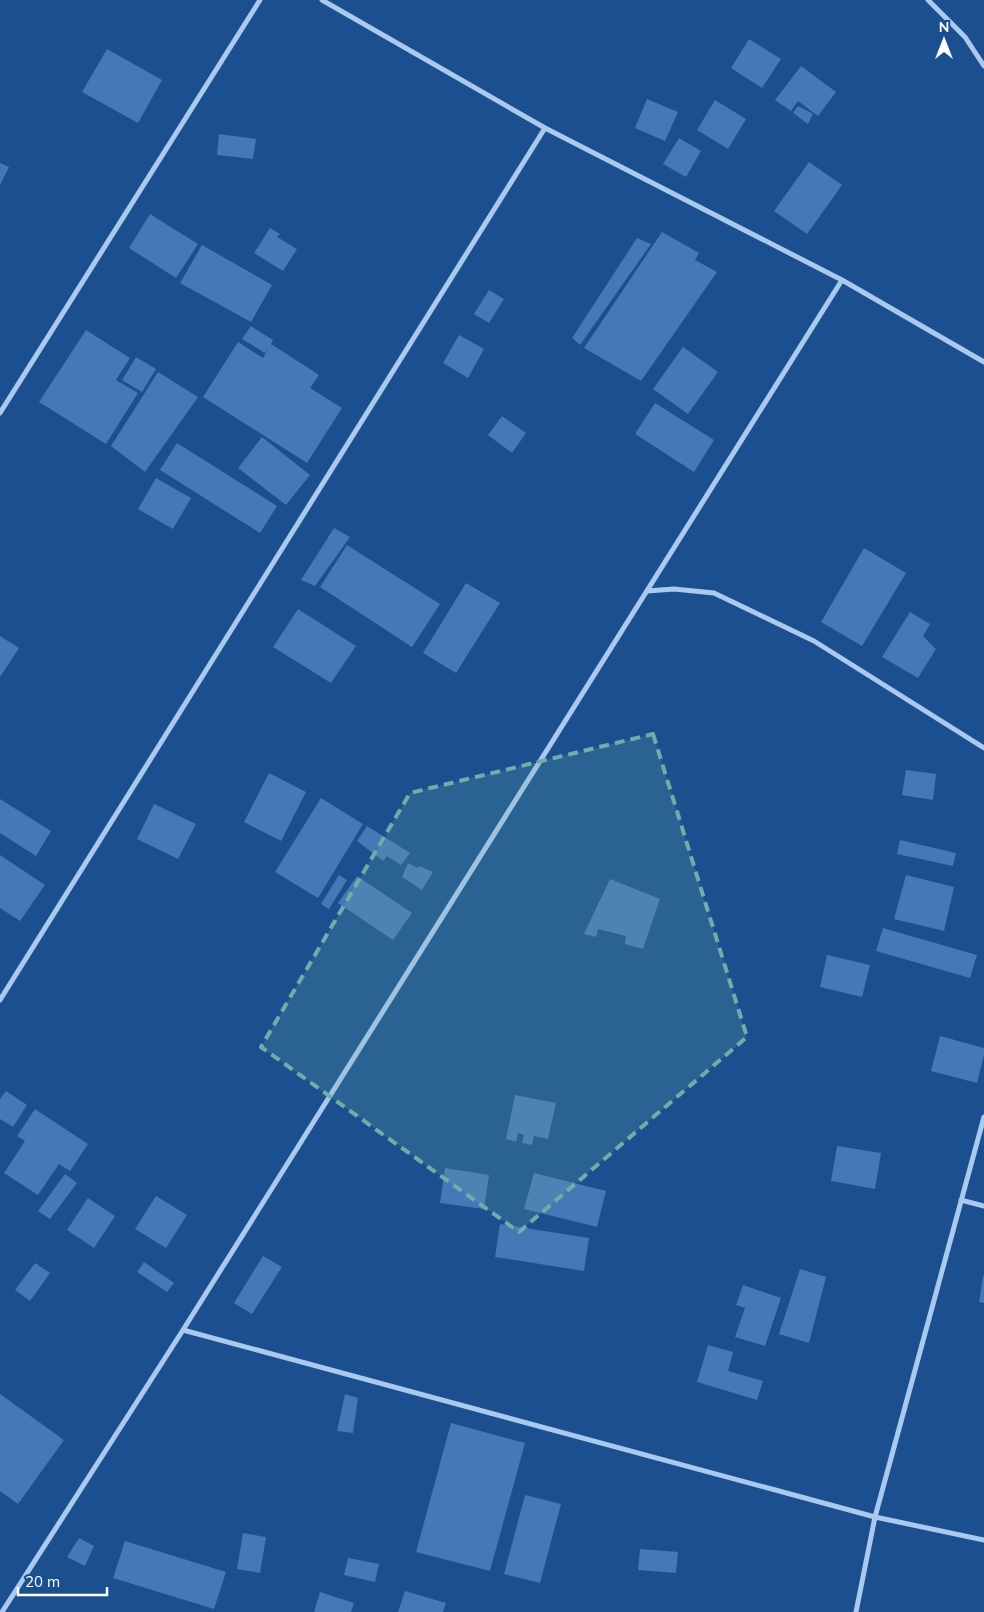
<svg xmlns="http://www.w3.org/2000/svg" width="984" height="1612" viewBox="0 0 984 1612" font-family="Mulish,sans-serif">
  <rect width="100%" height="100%" fill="#1b4f8f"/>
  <!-- building -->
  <path fill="#4478b7" d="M749,39l32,20 -19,29 -31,-20z
    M107,49l55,31 -24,43 -56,-31z
    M801,66l35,26 -18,24 -20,-15 -7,10 -16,-11z
    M647,99l31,13 -13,29 -30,-13z
    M715,100l31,19 -18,30 -31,-19z
    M798,106l15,8 -5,10 -15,-11z
    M219,134l37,5 -3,20 -36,-4z
    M679,138l22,13 -15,26 -23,-13z
    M809,162l33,23 -35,49 -33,-23z
    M0,163l9,4 -9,18z
    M150,214l48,30 -22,34 -47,-30z
    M270,228l10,6 -3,3 20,12 -14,22 -29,-18z
    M662,232l37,21 -4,7 22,12 -76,109 -57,-33z
    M637,238l14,6 -71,101 -8,-7z
    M202,245l70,40 -21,37 -71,-39z
    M489,290l15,9 -15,24 -15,-9z
    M251,326l22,14 -2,4 48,31 -9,13 32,20 -35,55 -104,-66 35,-55 25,16 6,-11 -4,6 -23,-14z
    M86,330l44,28 -14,22 22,13 -32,51 -67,-42z
    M459,335l25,14 -16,29 -25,-15z
    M683,347l35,25 -30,42 -35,-25z
    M136,357l20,12 -14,23 -20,-12z
    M158,372l40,25 -53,75 -34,-26z
    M655,403l59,37 -20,32 -59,-38z
    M502,416l24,17 -14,20 -24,-18z
    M262,437l48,38 -24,30 -48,-37z
    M177,443l100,63 -17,27 -100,-63z
    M156,478l35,20 -18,31 -35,-20z
    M334,528l16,9 -35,49 -14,-6z
    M347,545l93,59 -28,43 -92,-60z
    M864,548l42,25 -44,73 -41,-24z
    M466,583l34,20 -44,70 -33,-20z
    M298,609l58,37 -25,37 -58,-36z
    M910,612l20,12 -7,12 13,13 -18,29 -36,-21z
    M0,636l19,12 -19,29z
    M906,770l30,4 -3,26 -31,-5z
    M269,773l37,19 -25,49 -37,-19z
    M321,798l42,26 -45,74 -43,-26z
    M0,799l51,32 -15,25 -36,-23z
    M154,804l42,20 -18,35 -41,-20z
    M367,826l43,27 -9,12 -14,-9 -4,5 -26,-20z
    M900,840l56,13 -3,13 -56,-12z
    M0,855l45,30 -25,36 -20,-13z
    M408,863l10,5 1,-2 14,6 -11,18 -20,-13z
    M339,875l8,5 -18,29 -8,-5z
    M906,875l48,12 -10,44 -50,-12z
    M357,876l55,37 -19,27 -55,-37z
    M610,879l50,20 -17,50 -18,-5 1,-8 -28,-7 -2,8 -12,-3z
    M883,928l94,27 -7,23 -94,-27z
    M827,955l43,10 -8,32 -42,-10z
    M940,1036l44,12v7l-7,28 -46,-12z
    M6,1091l21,14 -14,22 -13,-8v-20z
    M515,1095l41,8 -8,36 -14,-3 -2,9 -10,-2 2,-8 -6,-2 -2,9 -10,-3z
    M35,1109l53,35 -18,27 -11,-7 -21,31 -34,-22 21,-32 -8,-5z
    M837,1146l44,7 -6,36 -44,-8z
    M445,1168l44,7 -5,34 -44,-6z
    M534,1173l72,18 -9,36 -73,-18z
    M65,1174l12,9 -27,36 -12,-8z
    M156,1196l31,19 -21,33 -31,-19z
    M88,1198l27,18 -21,32 -27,-18z
    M500,1224l89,14 -5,33 -89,-14z
    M263,1256l19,11 -30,47 -18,-11z
    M144,1262l30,21 -7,9 -30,-20z
    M35,1263l15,10 -20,28 -15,-11z
    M800,1269l26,8 -17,66 -30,-9z
    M983,1276h1v27l-5,-1z
    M743,1285l38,13 -16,48 -30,-9 10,-29 -9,-3z
    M708,1345l25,7 -5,19 35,10 -6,19 -60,-18z
    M0,1394l64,46 -46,64 -18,-13z
    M345,1394l13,4 -5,35 -16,-2z
    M451,1423l74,20 -35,128 -74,-19z
    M525,1495l36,9 -21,79 -36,-9z
    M243,1533l23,4 -6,36 -23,-4z
    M79,1538l15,8 -9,20 -18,-9z
    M125,1541l101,31 -12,37 -101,-31z
    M640,1549l38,3 -2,21 -38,-3z
    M348,1558l31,6 -4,18 -31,-7z
    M405,1591l41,12 -3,9h-45z
    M320,1592l34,11 -3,9h-37z"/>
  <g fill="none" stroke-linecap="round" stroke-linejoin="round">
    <!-- minor -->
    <path stroke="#a9c9ee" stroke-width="5" d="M322,0l223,128 297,152 142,82
      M928,0l37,37 19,29
      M0,413l260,-413
      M647,591l27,-2 40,4 100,48 170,107
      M0,1000l545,-872
      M961,1200l23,6
      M183,1330l692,187 109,23
      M2,1612l181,-282 659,-1050
      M856,1612l19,-95 109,-400"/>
  </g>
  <!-- marked area -->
  <path fill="#6fada8" fill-opacity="0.2" stroke="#6fada8" stroke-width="4" stroke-dasharray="10 6" stroke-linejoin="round" d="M653,734l94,303 -228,195 -258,-185 149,-254z"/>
  <!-- north arrow -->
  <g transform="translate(944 40)" stroke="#1b4f8f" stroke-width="4" paint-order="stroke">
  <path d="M0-4L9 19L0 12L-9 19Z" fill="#ffffff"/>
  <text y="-8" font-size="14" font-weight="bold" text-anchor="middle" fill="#ffffff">N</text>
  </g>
  <!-- scale -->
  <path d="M18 1587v8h89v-8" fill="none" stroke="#ffffff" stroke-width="2.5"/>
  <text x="25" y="1587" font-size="15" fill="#ffffff" stroke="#1b4f8f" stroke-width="4" paint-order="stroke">20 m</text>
</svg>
